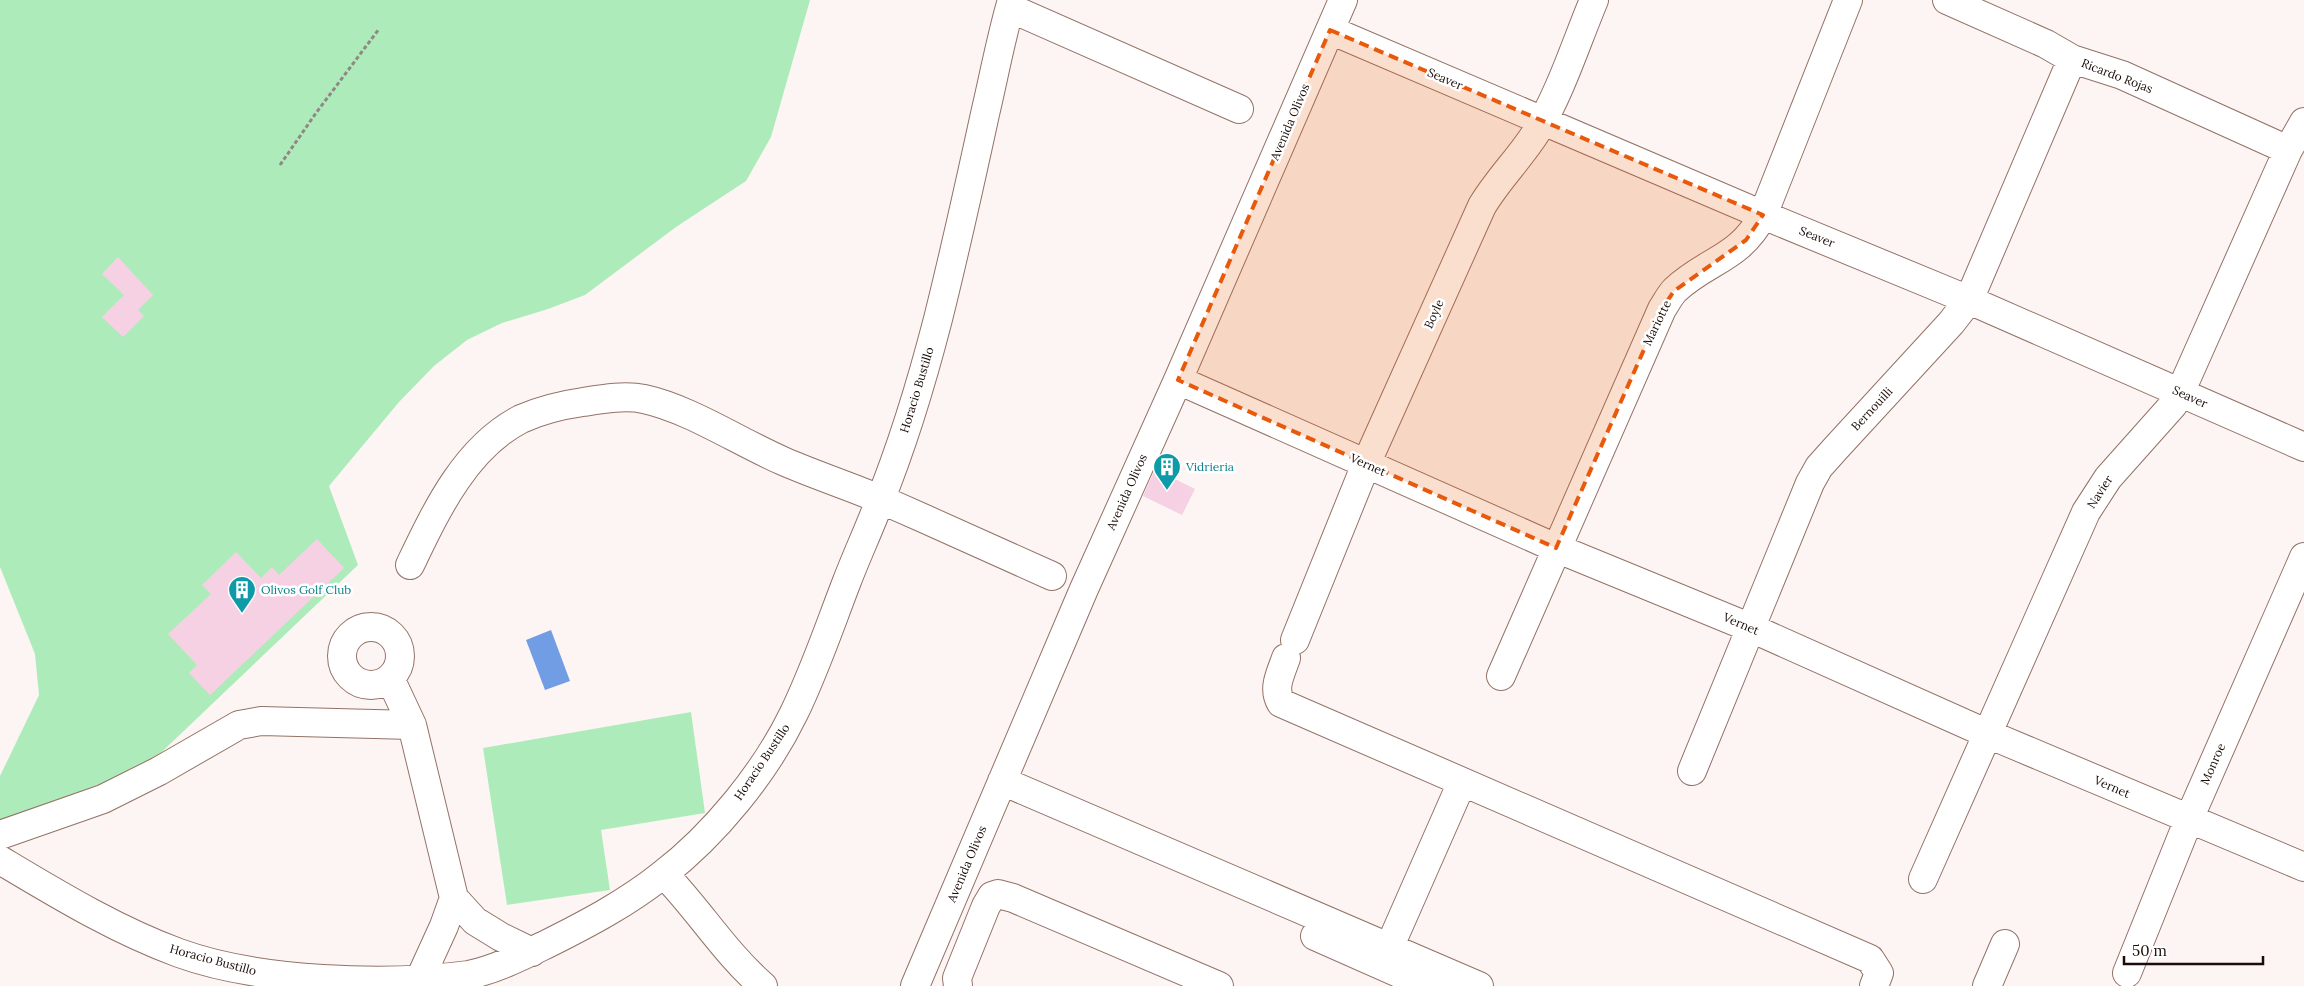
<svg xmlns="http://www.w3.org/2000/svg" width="2304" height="986" viewBox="0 0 2304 986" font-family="Lora,serif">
  <rect width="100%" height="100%" fill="#fdf5f3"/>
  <!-- green -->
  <path fill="#adecba" d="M0,0h810l-39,137 -25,44 -70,46 -91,68 -37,14 -46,14 -35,17 -33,26 -35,36 -70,84 29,79 -210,200 -144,58 -4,-4v-43l39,-81 -4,-41 -35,-87z
    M691,712l14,101 -104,17 9,60 -103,15 -24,-157z"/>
  <!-- water -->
  <path fill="#719de4" d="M551,630l19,51 -25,9 -19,-50z"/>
  <!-- building -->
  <path fill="#f5d1e3" d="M118,257l35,38 -15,15 6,6 -21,21 -21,-20 22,-22 -22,-21z
    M1155,469l40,20 -13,26 -39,-19z
    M317,539l27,29 -134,127 -21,-22 8,-8 -29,-31 43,-40 -9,-9 34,-33 25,26 11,-11 7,8z"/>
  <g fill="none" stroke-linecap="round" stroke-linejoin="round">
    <defs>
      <path id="minor" d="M1947,0l99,44 26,15 50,16 166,75
        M1010,8l229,101
        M1330,30l433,185 206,85 335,147
        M1178,380l378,168 195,80 237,106 316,133
        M410,565c26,-54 55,-117 111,-146 20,-9 41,-14 62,-17 19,-3 42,-7 61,-3 46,10 95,43 139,62 32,14 66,25 99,39 57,25 114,51 170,76
        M342 656a29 29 0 1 1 58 0a29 29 0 1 1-58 0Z
        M1295,640l71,-176 116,-258c16,-27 39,-49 55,-75 24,-40 39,-88 57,-131
        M1286,658c-5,15 -14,30 -5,45l589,256 9,14 -5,13
        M1501,676l161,-367c4,-6 8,-14 13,-19 33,-31 64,-30 88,-75l85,-215
        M390,678l22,47 42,173 21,23 26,16 31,15
        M1692,771l118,-288 9,-16 17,-19 115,-125 18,-23 103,-241
        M1002,781l477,205
        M0,835l103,-36 56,-28 80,-46 22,-4 151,4
        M0,860c57,34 116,70 179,93 80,29 207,33 290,22 27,-6 53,-19 78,-31 40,-20 80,-41 115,-69 52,-40 103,-102 132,-162 21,-43 36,-88 53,-132 10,-26 22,-52 32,-78 24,-59 43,-122 59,-184 17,-68 32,-136 47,-205 9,-38 16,-77 27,-114
        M664,874c35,36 61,79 99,112
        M1923,879l163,-367 22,-34 65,-73 7,-12 108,-243 16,-28
        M1315,936l113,50
        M1382,964l80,-182
        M2127,973l62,-154 115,-262
        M418,983l26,-57 10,-28
        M915,986l169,-397 94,-209 165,-380
        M958,986l-1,-8 29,-72 6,-10 6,-2 15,4 206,88
        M1987,986l18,-42"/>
    </defs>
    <!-- minor casing -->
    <use href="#minor" stroke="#937266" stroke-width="30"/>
    <!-- path -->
    <path stroke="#918784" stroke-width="3" stroke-dasharray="4 2.5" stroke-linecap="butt" d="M280,165l36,-52 63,-84"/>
    <!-- minor -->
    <use href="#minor" stroke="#fff" stroke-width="28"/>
  </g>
  <!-- marked area -->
  <path fill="#e8590c" fill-opacity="0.2" stroke="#e8590c" stroke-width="4" stroke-dasharray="10 6" stroke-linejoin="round" d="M1330,30l433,185 -17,25 -72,51 -12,18 -106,239 -378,-168z"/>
  <!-- icons -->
  <defs>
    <symbol id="building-pin" viewBox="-11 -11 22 30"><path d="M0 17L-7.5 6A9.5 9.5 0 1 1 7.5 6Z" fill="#0f9aa8" stroke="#fff"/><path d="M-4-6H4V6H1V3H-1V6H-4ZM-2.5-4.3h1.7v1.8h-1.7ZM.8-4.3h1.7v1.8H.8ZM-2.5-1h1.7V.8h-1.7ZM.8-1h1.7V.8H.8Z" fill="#fff"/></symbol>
  </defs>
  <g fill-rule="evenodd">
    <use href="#building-pin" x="1151" y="451" width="32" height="43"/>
    <use href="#building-pin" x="226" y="574" width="32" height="43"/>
  </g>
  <g text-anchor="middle" stroke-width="5" stroke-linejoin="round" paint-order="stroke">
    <!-- street labels -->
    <g font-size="12" fill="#1a0d09" stroke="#fff">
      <text transform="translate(2117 76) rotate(21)" y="4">Ricardo Rojas</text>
      <text transform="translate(1445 79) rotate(23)" y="4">Seaver</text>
      <text transform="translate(1290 122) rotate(-67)" y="4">Avenida Olivos</text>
      <text transform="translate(1817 237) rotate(22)" y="4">Seaver</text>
      <text transform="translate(1434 314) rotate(-66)" y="4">Boyle</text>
      <text transform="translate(1657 323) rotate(-64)" y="4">Mariotte</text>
      <text transform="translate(917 390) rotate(-73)" y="4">Horacio Bustillo</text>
      <text transform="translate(2190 397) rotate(24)" y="4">Seaver</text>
      <text transform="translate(1872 409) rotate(-47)" y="4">Bernouilli</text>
      <text transform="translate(1368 465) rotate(24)" y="4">Vernet</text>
      <text transform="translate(1127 492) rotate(-66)" y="4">Avenida Olivos</text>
      <text transform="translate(2100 492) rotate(-57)" y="4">Navier</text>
      <text transform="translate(1741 624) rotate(23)" y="4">Vernet</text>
      <text transform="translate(762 762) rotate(-56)" y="4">Horacio Bustillo</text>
      <text transform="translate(2213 764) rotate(-66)" y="4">Monroe</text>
      <text transform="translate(2112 787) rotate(23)" y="4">Vernet</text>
      <text transform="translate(967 864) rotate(-67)" y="4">Avenida Olivos</text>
      <text transform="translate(213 960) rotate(15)" y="4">Horacio Bustillo</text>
    </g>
    <!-- culture labels -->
    <g font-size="12" fill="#0d838f" stroke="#fff" text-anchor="start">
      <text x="1186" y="471">Vidrieria</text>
      <text x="261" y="594">Olivos Golf Club</text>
    </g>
  </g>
  <!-- scale -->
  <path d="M2124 956v8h139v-8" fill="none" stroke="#1a0d09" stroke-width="2.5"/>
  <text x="2132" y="956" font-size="15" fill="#1a0d09" stroke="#ffffff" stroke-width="4" paint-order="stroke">50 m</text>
</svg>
